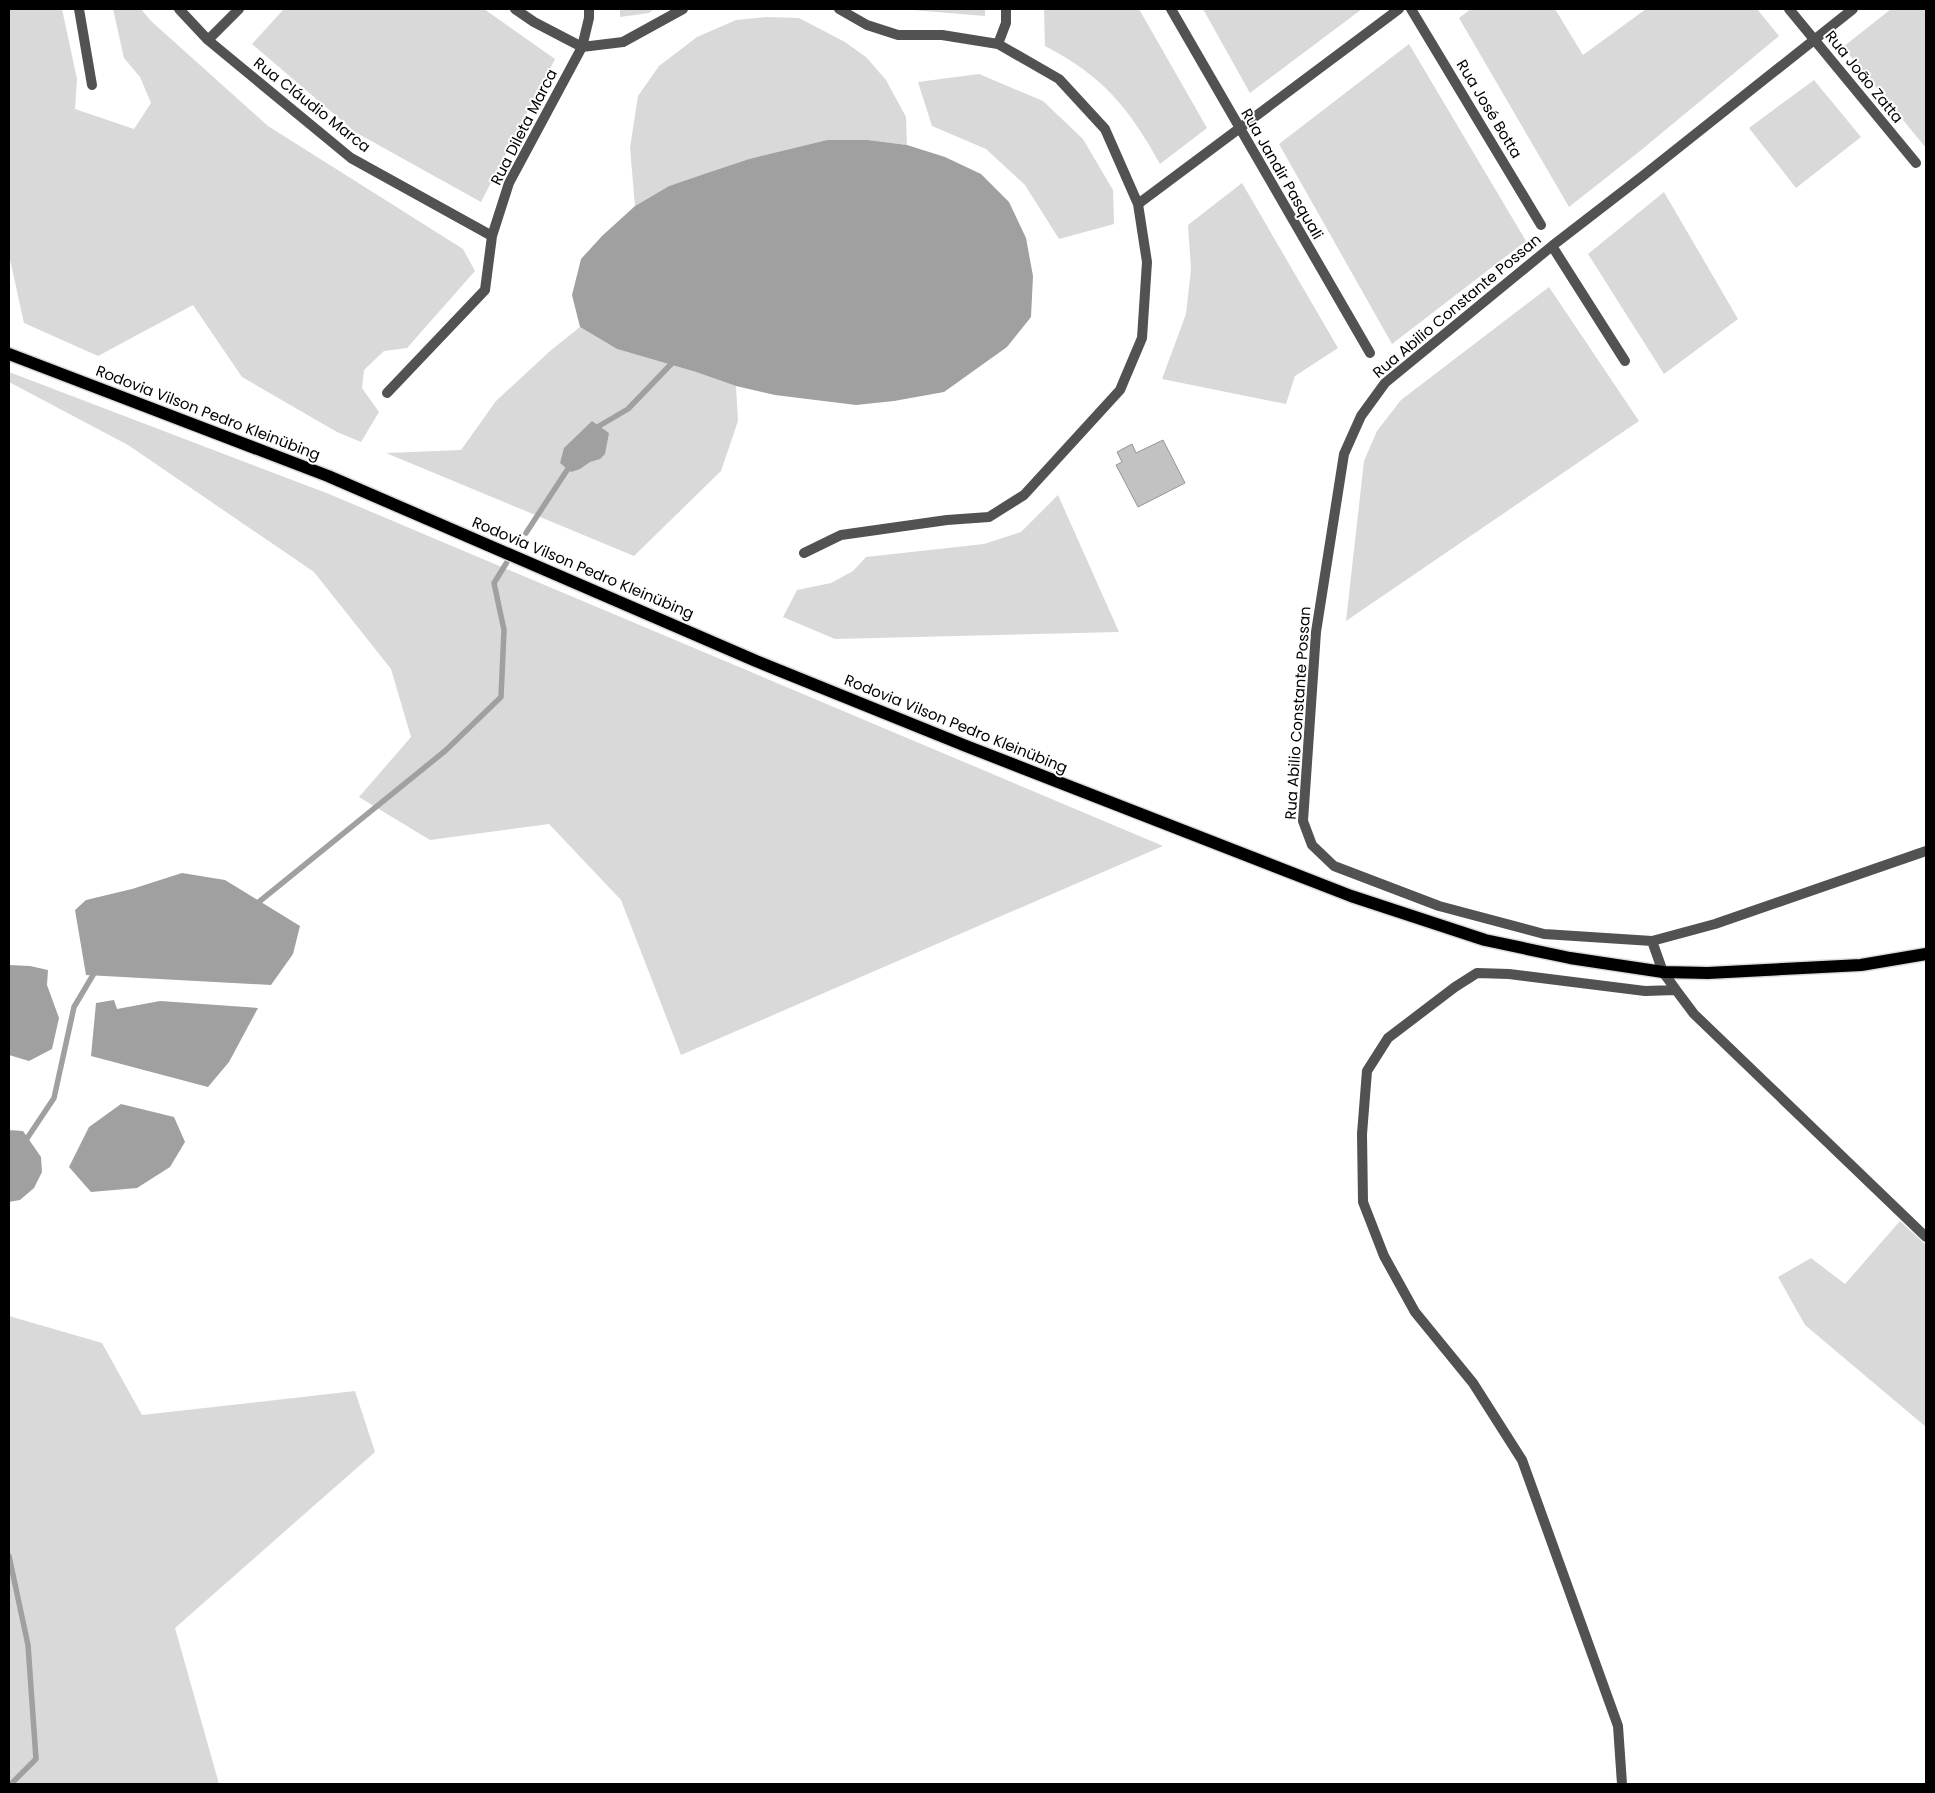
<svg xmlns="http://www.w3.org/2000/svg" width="1935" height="1793" viewBox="0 0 1935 1793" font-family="Poppins,sans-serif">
  <rect width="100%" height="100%" fill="#fff"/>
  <!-- green -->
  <path fill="#d9d9d9" d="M9,9h53l15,70 -2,30 59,20 17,-26 -11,-26 -16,-19 -11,-49h28l10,12 117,105 195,123 12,22 -68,77 -23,3 -20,19 -2,18 17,24 -18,30 -24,-10 -95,-55 -49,-72 -95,51 -74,-33 -15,-68z
    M284,9h200l71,50 -74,143 -126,-70 -103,-88z
    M620,9h34l-5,4 -29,4z
    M899,9h86v7l-85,-7z
    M1044,9h95l68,119 -47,36c-31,-56 -57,-88 -115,-118z
    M1203,9h159l-112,84z
    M1471,9h84l28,46 63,-46h111l22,27 -139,115 -71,56 -110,-189z
    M1891,9h35v139l-83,-101z
    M766,17l33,1 46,24 21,15 20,23 20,37 1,28 -39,-5h-41l-78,19 -39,13 -41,14 -34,20 -5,-58 8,-52 21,-30 38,-29 39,-17z
    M1409,44l117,197 -134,103 -113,-200z
    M979,74l64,27 40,38 30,51 1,34 -55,15 -34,-54 -39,-36 -54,-23 -14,-44z
    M1814,80l47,57 -65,51 -47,-60z
    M1242,183l96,165 -43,28 -9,28 -124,-25 24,-65 5,-45 -3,-44z
    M1664,192l74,127 -74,55 -76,-120z
    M1549,287l90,134 -293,200 18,-160 13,-30 24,-31z
    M580,327l37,22 79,23 40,14 2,35 -17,50 -87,85 -248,-103 75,-3 35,-49 54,-50z
    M9,372l320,122 834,352 -482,209 -60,-155 -72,-76 -119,16 -71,-43 52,-60 -20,-68 -77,-97 -186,-127 -119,-63z
    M1058,495l61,137 -284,7 -52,-22 14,-27 34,-7 22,-12 13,-14 118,-13 37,-12z
    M1900,1221l26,24v182l-121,-102 -27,-48 33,-19 34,26z
    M9,1316l93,27 40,72 213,-24 20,61 -200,176 44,156h-210z"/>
  <!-- water -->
  <path fill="#a0a0a0" d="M827,140h41l39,5 38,12 36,17 28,28 17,36 7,38 -2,41 -24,30 -63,45 -50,9 -38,4 -81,-10 -39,-9 -40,-14 -79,-23 -37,-22 -8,-32 9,-36 21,-23 33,-30 34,-20 41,-14 39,-13z
    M592,421l17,12 -4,21 -5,5 -10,3 -10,7 -9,3 -11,-9 4,-15z
    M182,873l43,7 75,46 -7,28 -22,31 -185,-10 -11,-65 11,-10 46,-11z
    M9,965l21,1 18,4 -1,15 12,33 -7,31 -23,12 -20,-6z
    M114,1000l3,9 43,-8 98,7 -29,54 -21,25 -117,-31 5,-53z
    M121,1104l53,13 11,25 -15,25 -33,21 -46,4 -22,-25 20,-40z
    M9,1130l14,1 18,26 1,15 -8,16 -14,12 -11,2z"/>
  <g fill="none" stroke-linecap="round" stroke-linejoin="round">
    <!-- stream -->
    <path stroke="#a0a0a0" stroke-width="5.5" d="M594,429l34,-20 48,-50
      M526,533l45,-69
      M255,905l190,-154 56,-54 3,-67 -10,-47 13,-21
      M24,1143l30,-45 20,-91 22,-37
      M9,1556l19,89 8,114 -25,25"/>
  </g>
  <!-- building -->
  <path fill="#c2c2c2" stroke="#969696" d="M1163,440l22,43 -47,24 -22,-42 6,-3 -5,-10 15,-8 4,9z"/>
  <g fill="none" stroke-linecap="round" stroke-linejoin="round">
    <defs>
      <path id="primary" d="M9,354l319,122 428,185 210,85 385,150 134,44 85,18 93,14 45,1 153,-8 65,-11"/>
    </defs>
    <!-- primary casing -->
    <use href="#primary" stroke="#dbdbdb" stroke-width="15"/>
    <!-- service -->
    <path stroke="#525252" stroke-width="10" d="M1652,941l63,-17 211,-73"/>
    <!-- minor -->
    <path stroke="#525252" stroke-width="10" d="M79,9l13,76
      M179,9l29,31 143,118 141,78
      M515,9l19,13 48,25 41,-5 60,-33
      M1171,9l199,344
      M1411,9l130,216
      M1789,9l127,154
      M208,40l31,-31
      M998,44l8,-21v-14
      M1138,204l261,-195
      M1552,246l73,115
      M387,393l98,-103 7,-54 17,-53 73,-136 7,-29v-9
      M804,553l37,-18 106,-15 42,-3 35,-22 96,-105 22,-52 5,-76 -9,-58 -33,-75 -46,-50 -61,-35 -56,-9h-44l-31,-10 -28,-16
      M1676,990l-13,-18 -11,-31 -108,-7 -105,-28 -105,-40 -22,-21 -9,-24 13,-189 28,-178 17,-38 24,-33 167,-137 92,-71 209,-166
      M1622,1784l-4,-58 -96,-266 -49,-77 -58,-71 -31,-56 -21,-54 -1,-68 5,-63 21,-33 67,-51 22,-14 32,1 136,17 31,-1 18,24 232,223"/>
    <!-- primary -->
    <use href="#primary" stroke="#000" stroke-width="12"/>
  </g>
  <g text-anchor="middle" stroke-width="4" stroke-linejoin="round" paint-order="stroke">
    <!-- street labels -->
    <g font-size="15" fill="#000" stroke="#fff">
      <text transform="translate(1864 77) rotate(51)" y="5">Rua João Zatta</text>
      <text transform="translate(312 105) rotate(38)" y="5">Rua Cláudio Marca</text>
      <text transform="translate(1489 109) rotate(59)" y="5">Rua José Botta</text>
      <text transform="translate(524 127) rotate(-63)" y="5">Rua Dileta Marca</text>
      <text transform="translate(1282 174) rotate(60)" y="5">Rua Jandir Pasquali</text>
      <text transform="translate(1457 306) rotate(-40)" y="5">Rua Abilio Constante Possan</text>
      <text transform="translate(208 413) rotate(21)" y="5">Rodovia Vilson Pedro Kleinübing</text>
      <text transform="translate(583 568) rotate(23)" y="5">Rodovia Vilson Pedro Kleinübing</text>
      <text transform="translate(1298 713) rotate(-86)" y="5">Rua Abilio Constante Possan</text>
      <text transform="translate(956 724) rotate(22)" y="5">Rodovia Vilson Pedro Kleinübing</text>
    </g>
  </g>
  <!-- border -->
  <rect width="1935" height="1793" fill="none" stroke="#000000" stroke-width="20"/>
</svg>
